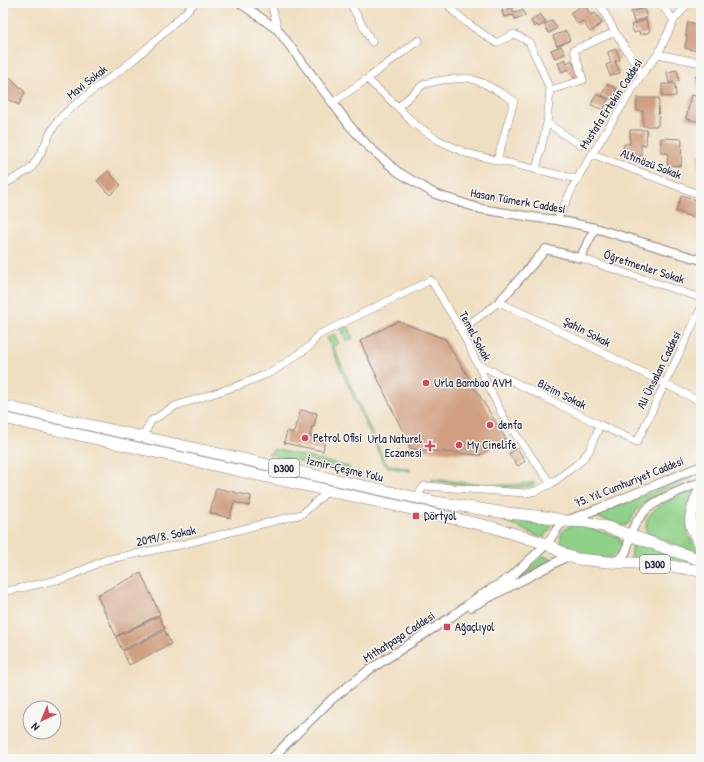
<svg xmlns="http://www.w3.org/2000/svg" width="704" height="762" viewBox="0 0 704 762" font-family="'Patrick Hand',sans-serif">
  <rect width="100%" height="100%" fill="#f6f6f2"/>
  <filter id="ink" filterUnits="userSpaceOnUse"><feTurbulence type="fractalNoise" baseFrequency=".025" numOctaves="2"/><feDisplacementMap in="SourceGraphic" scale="8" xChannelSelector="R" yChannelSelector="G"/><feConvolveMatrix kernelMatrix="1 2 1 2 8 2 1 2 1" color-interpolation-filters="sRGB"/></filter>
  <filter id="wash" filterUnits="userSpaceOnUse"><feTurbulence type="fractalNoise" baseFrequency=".012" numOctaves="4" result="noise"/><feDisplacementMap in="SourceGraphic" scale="16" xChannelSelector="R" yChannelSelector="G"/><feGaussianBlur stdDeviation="0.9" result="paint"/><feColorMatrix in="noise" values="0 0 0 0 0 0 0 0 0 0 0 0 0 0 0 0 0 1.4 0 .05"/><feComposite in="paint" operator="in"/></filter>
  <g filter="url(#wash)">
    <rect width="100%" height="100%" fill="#f0dec0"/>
    <!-- green -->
    <path fill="#8fd188" stroke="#587a62" d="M348,325l5,13 -7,3 -5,-13z
      M334,334l5,9 -6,3 52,116 4,3 21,4v2l-20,-3 -7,-5 -56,-125z
      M274,449l75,18 3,6 -84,-19z
      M689,477l2,3c-18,6 -37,14 -51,27 -5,5 -8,12 -13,18l-4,1 -30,-10z
      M432,479c31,3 71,10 101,3l2,3c-35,7 -69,0 -104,-4z
      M697,488l-10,38 2,10 10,17 -48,-17c-4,-3 -6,-6 -5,-11 1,-19 31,-28 46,-35z
      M496,517l54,8 2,2 -8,10h-5z
      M573,525h6l38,11c12,14 0,22 -14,22 -6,0 -26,-4 -31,-6 -4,-2 -10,-7 -11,-11 -1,-3 0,-7 1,-9l5,-5z
      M633,542l67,21 -2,3 -67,-7z
      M544,556l10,4 -1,1c-14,3 -22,14 -35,17l9,-8 13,-13z"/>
    <g id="blocks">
      <!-- building -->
      <path fill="#d09e80" d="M584,4l7,11 4,-2 7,10 -12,9 -7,-11 -5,3 -8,-11z
        M513,8v4l10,-2 2,6 -10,3 -1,-4 -10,2 -2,-7z
        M644,8l3,10 -13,4 -3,-10z
        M540,14l6,8 -7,5 -2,-2 -2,2 -4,-6z
        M552,20l5,8 -8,5 -5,-8z
        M646,20l4,12 -10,3 -1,-4 -5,2 -3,-8z
        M688,22l13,3v27l-16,-4 2,-12h-1z
        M566,31l4,9 -13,6 -4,-10z
        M561,46l4,8 -10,4 -4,-8z
        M616,49l4,11 -5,1 5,12 -10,3 -4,-11 5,-2 -3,-11z
        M565,59l2,4 4,-3 9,15 -6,3 -6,-9 -6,3 -4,-9z
        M677,70l2,11 -10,2 -2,-11z
        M696,76h5v13h-4z
        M10,77l15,15 -6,13 -16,-8v-7z
        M607,84l10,5 -5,11 -10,-5z
        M662,84h13l1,12 -14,1z
        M596,94l12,5 -4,11 -13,-5z
        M691,95l10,2v25l-15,-3z
        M637,98h22l-1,28h-15v-15h-6z
        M630,130h17l-1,15 -5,-1v13h-17v-13h6z
        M661,138l21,1 -1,27 -14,-1 1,-12h-7z
        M698,154h3v14h-3z
        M108,171l13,14 -11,10 -13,-14z
        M682,195l19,7v11l-2,7 -23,-9z
        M398,321l47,18 61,100 -26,16 -69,-6 -51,-108z
        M300,410l17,3 -3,14 -2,-1 -2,10 15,4 -2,11 -39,-8 3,-12 7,2 2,-10h2z
        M517,448l8,13 -7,5 -9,-12z
        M216,488l35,8 -2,10 -15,-4 -4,16 -20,-5z
        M141,573l19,41 -44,22 -19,-41z
        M159,616l6,13 -43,21 -6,-13z
        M165,631l6,13 -42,21 -6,-14z"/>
    </g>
  </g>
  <g filter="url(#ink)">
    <use href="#blocks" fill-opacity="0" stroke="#89807e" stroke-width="1"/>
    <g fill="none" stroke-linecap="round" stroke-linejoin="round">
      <defs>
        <path id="minor" d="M271,3l7,27
          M350,3l22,39
          M447,3l6,8 13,11 30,21 18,-9 15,8 12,26 9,22 -3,33 -11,47
          M599,3l16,29 27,42
          M660,3l14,17
          M658,54l43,9
          M367,79l52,-39
          M550,90l33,-10 -9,-30 41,-18
          M332,103l35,-24 31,28 15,16 25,17 28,13 111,26
          M398,107l26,-23 18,-4 27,-2 16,6 18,10 11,7 -17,60
          M547,123l33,22
          M592,154l109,41
          M3,185l26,-15c16,-16 17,-38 33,-54 21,-21 47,-36 70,-55 22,-18 42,-38 63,-58
          M557,220l20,-41 15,-25 50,-80 16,-20 16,-34 14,-17
          M580,258l121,40
          M461,330l38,-28 53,25 149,75
          M478,364l122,61 37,17 64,-134
          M143,437l8,-16 24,-15 62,-20 35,-14 38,-26 8,-11 113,-55 30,50 43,88 47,66
          M416,498l8,-12 102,7 10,-2 15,-7 30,-23 8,-10 11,-26
          M3,592l63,-14 39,-18 79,-16 118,-30 26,-23"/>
        <path id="tertiary" d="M240,3l38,27 72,96 19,21 29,25 37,22 46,15 57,9 19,2 38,8 106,32
          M499,302l47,-53 34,9 15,-30
          M612,562c18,-5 14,-16 19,-29 3,-8 9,-17 15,-23 10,-11 41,-22 55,-28
          M471,607l97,-51
          M271,759l61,-60 37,-29 82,-53 27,-20 33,-20 36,-33 12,-18 7,-5 34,-13 101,-42"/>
        <path id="trunk" d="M3,406l433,96 63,10 47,5 20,4 20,1 21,5 70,25 24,8
          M3,418l489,109 55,17 21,12 10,3 30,3 51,2 42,7
          M701,490c-5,7 -12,26 -10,34 1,7 6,14 10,20"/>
      </defs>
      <!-- minor casing -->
      <use href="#minor" stroke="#89807e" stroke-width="8"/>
      <!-- tertiary casing -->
      <use href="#tertiary" stroke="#89807e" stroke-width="10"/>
      <!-- trunk casing -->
      <use href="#trunk" stroke="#89807e" stroke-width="12"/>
      <!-- minor -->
      <use href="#minor" stroke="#fff" stroke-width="7"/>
      <!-- tertiary -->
      <use href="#tertiary" stroke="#fff" stroke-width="8"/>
      <!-- trunk -->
      <use href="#trunk" stroke="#fff" stroke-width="11"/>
    </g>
  </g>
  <!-- markers -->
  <g fill="#d1495b" stroke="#f6f6f2" stroke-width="1.5">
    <circle cx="426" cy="383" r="4"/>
    <circle cx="490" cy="425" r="4"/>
    <circle cx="305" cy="438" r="4"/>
    <circle cx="459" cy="445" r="4"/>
    <path d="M428 440h4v4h4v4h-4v4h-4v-4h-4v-4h4z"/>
    <rect x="412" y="512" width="8" height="8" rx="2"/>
    <rect x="443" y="623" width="8" height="8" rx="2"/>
  </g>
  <g text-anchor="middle" stroke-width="3" stroke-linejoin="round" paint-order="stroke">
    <!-- shield labels -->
    <g fill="#f6f6f2" stroke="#626272" stroke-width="1">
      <rect x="269" y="459" width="30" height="18" rx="3"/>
      <rect x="640" y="555" width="30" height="18" rx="3"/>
    </g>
    <g font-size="11" font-weight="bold" fill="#22223b">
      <text x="284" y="472">D300</text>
      <text x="655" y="568">D300</text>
    </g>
    <!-- street labels -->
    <g font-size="12" fill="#22223b" stroke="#f6f6f2">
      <text transform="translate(87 82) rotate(-38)" y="4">Mavi Sokak</text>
      <text transform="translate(611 104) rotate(-57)" y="4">Mustafa Ertekin Caddesi</text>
      <text transform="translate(651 164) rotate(21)" y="4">Altınözü Sokak</text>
      <text transform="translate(518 201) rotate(10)" y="4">Hasan Tümerk Caddesi</text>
      <text transform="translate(644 267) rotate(18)" y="4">Öğretmenler Sokak</text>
      <text transform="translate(587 332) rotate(27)" y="4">Şahin Sokak</text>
      <text transform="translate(475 336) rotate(62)" y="4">Temel Sokak</text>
      <text transform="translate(659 370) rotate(-64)" y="4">Ali Ünsalan Caddesi</text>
      <text transform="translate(562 394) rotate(27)" y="4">Bizim Sokak</text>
      <text transform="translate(345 469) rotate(13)" y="4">İzmir-Çeşme Yolu</text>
      <text transform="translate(629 482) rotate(-22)" y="4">75. Yıl Cumhuriyet Caddesi</text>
      <text transform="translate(166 536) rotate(-12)" y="4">2019/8. Sokak</text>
      <text transform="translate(399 637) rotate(-33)" y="4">Mithatpaşa Caddesi</text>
    </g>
    <!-- poi labels -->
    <g font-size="12" fill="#22223b" stroke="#f6f6f2" text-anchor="start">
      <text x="434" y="387">Urla Bamboo AVM</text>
      <text x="498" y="429">denfa</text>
      <text x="313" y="442">Petrol Ofisi</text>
      <text x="422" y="443" text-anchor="end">Urla Naturel<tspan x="422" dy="14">Eczanesi</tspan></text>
      <text x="467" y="449">My Cinelife</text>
      <text x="424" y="520">Dörtyol</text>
      <text x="455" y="631">Ağaçlıyol</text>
    </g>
  </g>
  <!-- margin -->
  <rect width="704" height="762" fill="none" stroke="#f6f6f2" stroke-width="16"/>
  <!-- north arrow -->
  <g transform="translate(42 720) rotate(224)"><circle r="19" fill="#f6f6f2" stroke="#a1a1a9"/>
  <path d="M0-3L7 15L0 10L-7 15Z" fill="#d1495b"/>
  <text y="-6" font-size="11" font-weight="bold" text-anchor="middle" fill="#22223b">N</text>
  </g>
</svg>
